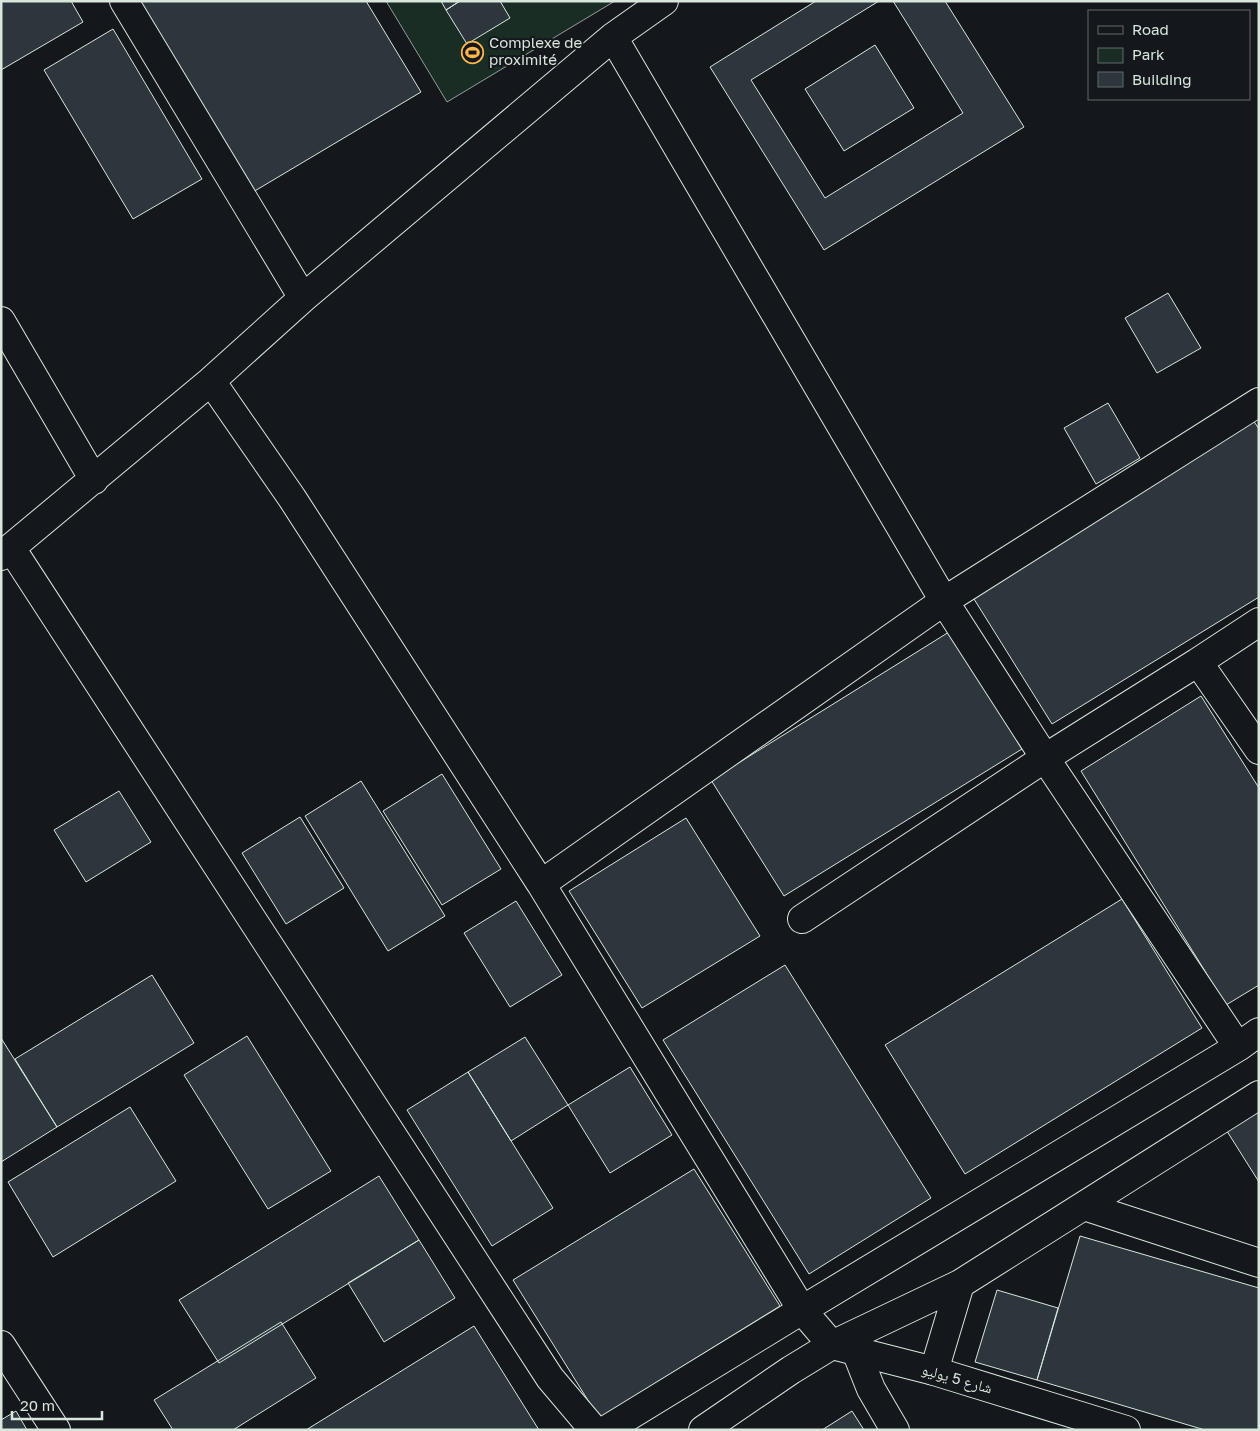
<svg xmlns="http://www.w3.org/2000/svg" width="1260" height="1431" viewBox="0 0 1260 1431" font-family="'Golos Text','Noto Naskh Arabic',sans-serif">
  <rect width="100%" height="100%" fill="#14181c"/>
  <!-- green -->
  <path fill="#1a2d24" stroke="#939e99" d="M386,1h229l-168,101z"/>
  <!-- building -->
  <path fill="#2c363c" stroke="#d8e6dc" d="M1,1h70l12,21 -82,48z
    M137,1h229l55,91 -168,100z
    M441,1h19l-14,9z
    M460,1h40l10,17 -43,26 -21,-34z
    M816,1h63l-128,79 74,118 138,-85 -70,-112h52l79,126 -200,123 -114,-183z
    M113,29l89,150 -69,40 -89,-149z
    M875,45l39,63 -70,43 -39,-62z
    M1168,293l33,55 -44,25 -32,-55z
    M1108,403l32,55 -44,26 -32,-56z
    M1251,417l8,12v168l-207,127 -83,-133z
    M949,632l73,117 -238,147 -73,-116z
    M1201,696l58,92v197l-33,20 -145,-234z
    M442,774l59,95 -59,36 -59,-94z
    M361,781l84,135 -57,35 -83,-135z
    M119,791l32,51 -65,40 -32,-52z
    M300,817l44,71 -58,36 -44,-71z
    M686,818l74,118 -118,72 -73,-117z
    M1122,899l80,129 -237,146 -80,-129z
    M516,901l46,74 -52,32 -46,-74z
    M785,965l146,233 -122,76 -146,-234z
    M152,975l42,68 -137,84 -42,-68z
    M247,1036l84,135 -63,38 -84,-134z
    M525,1037l43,68 -57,36 -43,-69z
    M1,1038l56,89 -56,35z
    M630,1067l42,68 -62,38 -42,-68z
    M468,1072l85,136 -61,38 -85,-136z
    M130,1107l46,74 -123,76 -45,-75z
    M1259,1107v75l-34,-54z
    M694,1169l86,137 -181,112 -86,-138z
    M379,1176l40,64 -200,123 -40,-63z
    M1080,1236l179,52v142h-54l-168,-50z
    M419,1240l36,58 -71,44 -36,-59z
    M997,1290l61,18 -21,72 -62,-18z
    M281,1322l35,56 -83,52h-60l-19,-30z
    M474,1326l65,104h-233z
    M16,1411l11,19h-26v-10z
    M852,1411l12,19h-42z"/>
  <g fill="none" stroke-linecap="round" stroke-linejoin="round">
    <defs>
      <path id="street" d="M124,1l179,297
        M613,37l331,564 101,157 193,289
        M1,321l93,159
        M211,381l81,117 249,386 261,426 436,-263 21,-15
        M11,548l539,830 44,52
        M1,556l210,-175 92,-83 310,-261 51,-36
        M1198,662l61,-40
        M541,884l403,-283 315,-199
        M802,919l243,-161 153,-96 61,88
        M1084,1206l175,57
        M1,1345l55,85
        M832,1345l128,-61 299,-189
        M856,1351l15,38 24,41
        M934,1371l26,-87"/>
      <path id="secondary" d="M606,1430l196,-120 30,35 102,26 192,59
        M703,1430l88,-60 41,-25"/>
    </defs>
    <!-- street casing -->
    <use href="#street" stroke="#d8e6dc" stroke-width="30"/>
    <!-- secondary casing -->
    <use href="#secondary" stroke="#d8e6dc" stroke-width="30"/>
    <!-- street -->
    <use href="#street" stroke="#14181c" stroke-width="28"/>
    <!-- secondary -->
    <use href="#secondary" stroke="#14181c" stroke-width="28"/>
  </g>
  <!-- icons -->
  <defs>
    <symbol id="stadium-ring" viewBox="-11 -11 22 22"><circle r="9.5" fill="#14181c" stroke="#ffb74d" stroke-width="1.5"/><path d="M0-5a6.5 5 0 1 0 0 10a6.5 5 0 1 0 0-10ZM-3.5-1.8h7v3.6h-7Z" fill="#ffb74d"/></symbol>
  </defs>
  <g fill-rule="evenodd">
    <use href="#stadium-ring" x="460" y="40" width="25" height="25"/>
  </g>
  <g text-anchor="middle" stroke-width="4" stroke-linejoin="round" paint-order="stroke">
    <!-- poi labels -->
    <g font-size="15" fill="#d8e6dc" stroke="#14181c" text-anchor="start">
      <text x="489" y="48">Complexe de<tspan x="489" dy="17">proximité</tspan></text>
    </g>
    <!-- street labels -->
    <g font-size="15" fill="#d8e6dc" stroke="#14181c">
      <text transform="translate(957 1379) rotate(16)" y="5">شارع 5 يوليو</text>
    </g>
  </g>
  <!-- border -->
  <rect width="1260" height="1431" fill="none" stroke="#d8e6dc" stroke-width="5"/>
  <!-- legend -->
  <rect x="1088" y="10" width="162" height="90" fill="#14181c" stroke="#626a69"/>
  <rect x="1098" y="26" width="25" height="8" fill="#14181c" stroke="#626a69"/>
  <text x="1132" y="35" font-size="15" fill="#d8e6dc">Road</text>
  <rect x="1098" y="48" width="25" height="15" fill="#1a2d24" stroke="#626a69"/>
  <text x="1132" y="60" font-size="15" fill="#d8e6dc">Park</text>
  <rect x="1098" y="72" width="25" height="15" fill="#2c363c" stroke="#626a69"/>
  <text x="1132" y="85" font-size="15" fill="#d8e6dc">Building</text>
  <!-- scale -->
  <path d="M12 1411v8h90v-8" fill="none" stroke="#d8e6dc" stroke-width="2.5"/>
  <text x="20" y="1411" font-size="15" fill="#d8e6dc" stroke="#14181c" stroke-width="4" paint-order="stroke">20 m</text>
</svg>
